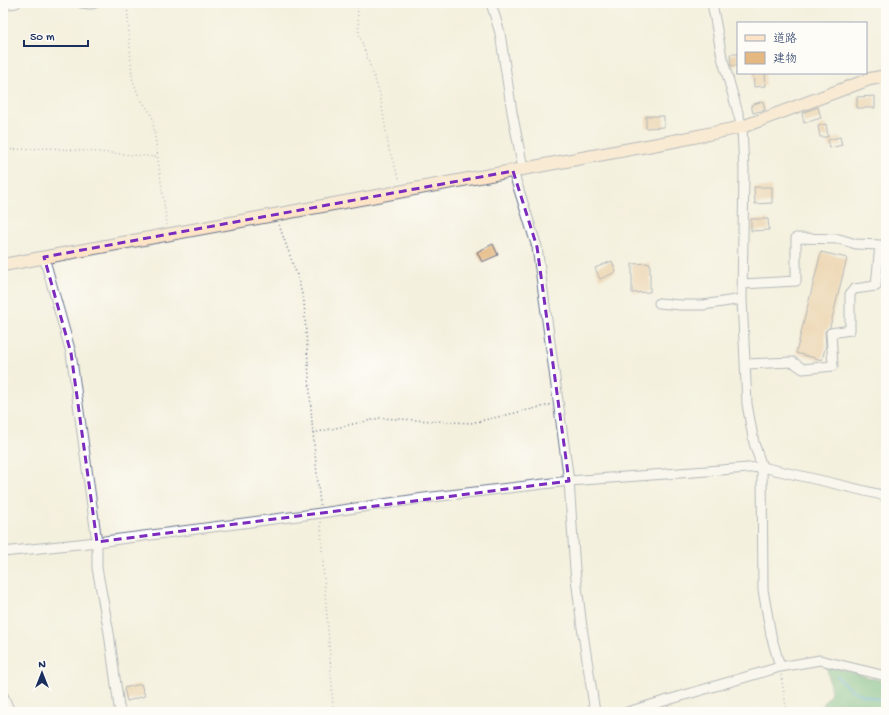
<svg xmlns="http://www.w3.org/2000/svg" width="889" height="715" viewBox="0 0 889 715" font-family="'Gochi Hand','Klee One',sans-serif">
  <rect width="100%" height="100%" fill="#fdfcf7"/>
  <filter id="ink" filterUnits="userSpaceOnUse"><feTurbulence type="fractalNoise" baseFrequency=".025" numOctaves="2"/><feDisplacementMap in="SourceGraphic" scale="8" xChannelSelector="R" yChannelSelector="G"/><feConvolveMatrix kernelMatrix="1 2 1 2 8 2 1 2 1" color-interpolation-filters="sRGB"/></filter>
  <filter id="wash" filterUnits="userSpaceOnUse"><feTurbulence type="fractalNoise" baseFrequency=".012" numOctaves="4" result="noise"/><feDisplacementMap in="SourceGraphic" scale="16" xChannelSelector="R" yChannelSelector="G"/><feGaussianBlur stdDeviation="0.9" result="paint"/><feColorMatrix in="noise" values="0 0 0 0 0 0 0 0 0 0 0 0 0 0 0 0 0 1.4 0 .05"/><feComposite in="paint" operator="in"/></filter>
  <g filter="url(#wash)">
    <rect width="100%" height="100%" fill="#f4f0de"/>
    <!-- forest -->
    <path fill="#6cb880" stroke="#44746f" d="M827,665l59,17v30h-68l13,-19z"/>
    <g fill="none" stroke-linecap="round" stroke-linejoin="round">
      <!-- stream -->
      <path stroke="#48a7c7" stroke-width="2.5" d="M837,676c17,21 25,18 49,25"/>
    </g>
    <g id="blocks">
      <!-- building -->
      <path fill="#e5b881" d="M730,54h8v11l-7,1z
        M753,73h12l1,13 -12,1z
        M875,96v12h-18v-11z
        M763,101l2,9 -12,3 -2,-8z
        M818,107l3,11 -17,5 -2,-10z
        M646,116h18v11l-18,1z
        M826,124l2,13h-8l-2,-11z
        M840,137l2,8 -12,3 -2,-8z
        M754,187h18v16l-17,1z
        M751,219h17l1,11 -18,1z
        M493,244l5,11 -16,7 -5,-10z
        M821,252l26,6 -17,69 -5,4 1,14 -4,15 -26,-7z
        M612,261l4,11 -16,7 -5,-11z
        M650,263v29l-18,1v-29z
        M141,684l4,12 -18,5 -3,-13z"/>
    </g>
  </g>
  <g filter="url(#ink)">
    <use href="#blocks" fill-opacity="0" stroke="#67738b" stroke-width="1"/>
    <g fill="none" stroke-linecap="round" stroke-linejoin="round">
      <defs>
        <path id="street" d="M82,3l8,1 5,-1
          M491,3l9,30 12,79 11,56
          M712,3l10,54 20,70 2,44 -2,128 5,105 7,39 8,24 1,123 8,45 9,32
          M3,5l13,-2
          M513,171l24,76 32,234 6,89 7,57 13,85
          M44,257l27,96 26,189v26l12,65 10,74 2,5
          M743,284l53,-3v-43l43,1 17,5 24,1 -4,41 -22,3 -4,5v36l-19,3 2,33 -30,3 -10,-7 -47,2
          M659,303l22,2h22l39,-6
          M3,552l94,-10 224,-29 103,-15 145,-17 193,-14 70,16 54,13
          M3,695l7,17
          M627,712l153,-45 40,-7 66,16"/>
        <path id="secondary" d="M3,265l671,-124 68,-14 128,-48 16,-3"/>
      </defs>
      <!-- street casing -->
      <use href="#street" stroke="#67738b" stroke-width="11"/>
      <!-- secondary casing -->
      <use href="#secondary" stroke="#67738b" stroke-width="14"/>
      <!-- path -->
      <path stroke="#67738b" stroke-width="1.5" stroke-dasharray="1 3" stroke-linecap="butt" d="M127,3l5,75 7,19 13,18 15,110
        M357,3l2,31 21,60 9,56 11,31
        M3,150l47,-2 108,9
        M279,225l19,53 6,24 8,121 8,82
        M313,433l67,-15 91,5 79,-18
        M321,522c2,64 10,127 12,190
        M781,675l6,37"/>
      <!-- street -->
      <use href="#street" stroke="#fff" stroke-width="9"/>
      <!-- secondary -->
      <use href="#secondary" stroke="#fee4c6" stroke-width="12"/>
    </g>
  </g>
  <!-- marked area -->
  <path d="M0 0H889V715H0ZM513,171l24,76 32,234 -472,61 -26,-189 -27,-96z" fill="#f4f0de" fill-opacity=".55" fill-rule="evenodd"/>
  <path fill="none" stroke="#7b2cbf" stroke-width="3" stroke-dasharray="8 5" stroke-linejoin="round" d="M513,171l24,76 32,234 -472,61 -26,-189 -27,-96z"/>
  <!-- margin -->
  <rect width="889" height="715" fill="none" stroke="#fdfcf7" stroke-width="16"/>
  <!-- legend -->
  <rect x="737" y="22" width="130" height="52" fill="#fdfcf7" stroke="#a3aaba"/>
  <rect x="745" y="35" width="20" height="6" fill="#fee4c6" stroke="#a3aaba"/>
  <text x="773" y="42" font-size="12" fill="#1b2f5e">道路</text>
  <rect x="745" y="52" width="20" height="12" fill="#e5b881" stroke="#a3aaba"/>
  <text x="773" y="62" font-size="12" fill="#1b2f5e">建物</text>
  <!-- north arrow -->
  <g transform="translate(42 673)" stroke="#fdfcf7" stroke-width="3" paint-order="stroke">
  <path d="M0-3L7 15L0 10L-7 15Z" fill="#1b2f5e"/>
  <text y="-6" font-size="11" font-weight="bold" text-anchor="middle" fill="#1b2f5e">N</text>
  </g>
  <!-- scale -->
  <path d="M24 40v6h64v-6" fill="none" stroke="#1b2f5e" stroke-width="2"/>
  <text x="30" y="40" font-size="12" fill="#1b2f5e" stroke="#fdfcf7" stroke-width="3" paint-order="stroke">50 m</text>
</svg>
